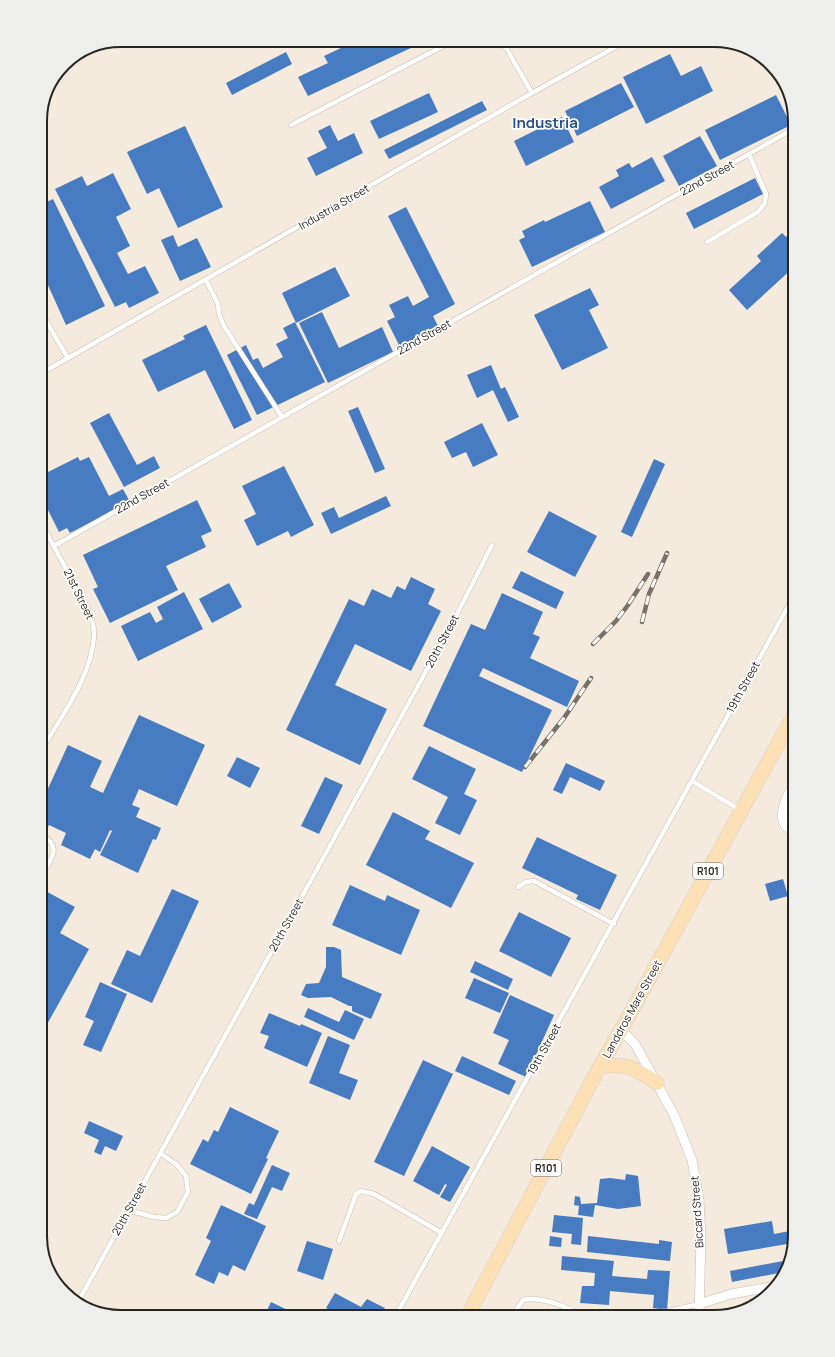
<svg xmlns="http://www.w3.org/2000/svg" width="835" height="1357" viewBox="0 0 835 1357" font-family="Manrope,sans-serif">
  <rect width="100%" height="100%" fill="#f4eadd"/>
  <!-- building -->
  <path fill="#477bc2" d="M358,40h70l-120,56 -10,-19 30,-14 -4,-7z
    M286,52l6,12 -60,31 -6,-12z
    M670,54l11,22 20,-10 12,25 -67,33 -23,-47z
    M621,83l13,24 -57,29 -12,-25z
    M429,93l9,19 -59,27 -9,-18z
    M776,95l15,30 -71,35 -15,-30z
    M790,99l4,17h-1l-7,-15z
    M482,101l5,9 -98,49 -5,-9z
    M562,117l12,25 -48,24 -12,-25z
    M330,125l8,16 16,-8 9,20 -47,23 -9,-18 20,-10 -9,-17z
    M185,126l38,81 -45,21 -19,-40 -12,6 -20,-42z
    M700,136l17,30 -38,20 -16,-30z
    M652,157l13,24 -54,28 -12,-22 20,-11 -3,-6 13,-7 3,5z
    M113,173l18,36 -15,8 14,29 -13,7 11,21 17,-8 14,27 -30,15 -3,-6 -11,5 -60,-118 27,-13 5,10z
    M755,178l8,16 -69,35 -8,-16z
    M53,199l52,107 -39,19 -19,-42 -7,3v-15h1l-1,-3v-63z
    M590,201l15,31 -73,35 -13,-27 6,-3 -3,-6 22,-11 1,2z
    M406,207l49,97 -22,12 6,12 -39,19 -13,-26 8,-4 -6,-12 19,-9 5,10 16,-9 -41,-81z
    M795,229v37l-48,44 -18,-20 32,-29 -4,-5 25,-23 4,4z
    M173,235l5,12 19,-9 14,29 -31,14 -19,-41z
    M335,267l15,29 -54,27 -14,-30z
    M590,288l9,17 -10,5 19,38 -46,22 -28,-55z
    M322,312l17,36 43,-21 11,25 -65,31 -29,-60z
    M295,322l30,60 -68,33 -30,-60 19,-10 7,15 5,-2 5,10 20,-11 -7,-13 12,-6 -5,-10z
    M206,325l46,95 -18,9 -29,-59 -47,22 -16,-32 43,-21 -2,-3z
    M491,365l10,24 4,-2 14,30 -11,5 -15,-32 -16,8 -10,-23z
    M358,407l27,62 -10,4 -27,-62z
    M109,413l28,52 17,-9 6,12 -36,19 -34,-64z
    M482,423l16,32 -25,12 -7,-15 -14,6 -8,-16z
    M78,457l2,4 9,-4 20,39 14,-7 7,13 -60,31 -3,-5 -8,4 -19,-38v-18z
    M654,459l11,5 -33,73 -11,-5z
    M284,466l30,59 -23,12 -3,-6 -31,15 -13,-26 12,-6 -14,-28z
    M386,496l5,10 -60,28 -10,-21 13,-6 5,11z
    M197,500l15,31 -11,5 5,11 -40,19 12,24 -68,33 -17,-34 5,-2 -15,-32z
    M549,511l48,25 -22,41 -48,-25z
    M521,571l43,21 -8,17 -44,-21z
    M411,577l24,12 -7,15 13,7 -30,60 -56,-27 -20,41 52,24 -27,56 -74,-35 63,-131 15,7 8,-17 19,9 6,-12 8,4z
    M229,583l13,24 -30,16 -13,-24z
    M184,592l19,37 -65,32 -17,-35 29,-14 6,11 7,-4 -6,-12z
    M502,593l41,19 -10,22 7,3 -10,21 49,23 -12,26 -84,-39 -4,8 73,34 -30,62 -99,-46 48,-102 14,6z
    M139,715l66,30 -28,61 -38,-17 -7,16 8,3 -4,9 25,11 -5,12 -3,-1 -15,34 -38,-18 12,-24 -2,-1 -10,22 -5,-3 -5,10 -29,-14 5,-12 -17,-8 -3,6 -6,-3v-22l28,-61 34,16 -12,26 13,6z
    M429,746l47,23 -12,25 13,6 -17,35 -25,-12 13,-26 -36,-18z
    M237,757l23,11 -10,20 -23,-12z
    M566,763l39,18 -5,10 -30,-14 -8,17 -9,-4z
    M325,777l18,8 -24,49 -18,-8z
    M393,812l37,19 -5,8 49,24 -23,45 -85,-43z
    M537,837l80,38 -17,35 -24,-11 2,-4 -56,-27z
    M783,879l5,17 -18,5 -5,-17z
    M350,885l35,16 2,-6 33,15 -19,45 -69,-30z
    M40,888l35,19 -15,26 29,16 -49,88v-78l8,-15 -8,-4z
    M172,889l27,12 -47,102 -41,-19 16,-34 13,6z
    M519,912l52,26 -20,39 -52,-26z
    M326,947h8l7,3 1,27 40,17 -11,25 -19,-8v-5h-3l-18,-9 -23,1 -7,-3 5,-11 13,-1 7,-16z
    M475,961l38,18 -5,11 -38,-18z
    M474,978l35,15 -9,20 -35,-15z
    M100,982l27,12 -26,58 -18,-7 11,-24 -9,-4z
    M510,995l44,20 -28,62 -28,-13 11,-24 -16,-7z
    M308,1008l31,14 6,-12 19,9 -10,21 -50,-23z
    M269,1013l31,13 1,-2 21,9 -15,34 -43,-19 5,-12 -9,-3z
    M328,1036l22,9 -11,28 19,7 -8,20 -41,-17z
    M462,1056l54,25 -7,14 -54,-24z
    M423,1060l30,14 -49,102 -30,-14z
    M230,1107l49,24 -13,27 2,1 -17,35 -61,-30 13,-25 5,3 6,-12 4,2z
    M89,1121l34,15 -7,15 -11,-5 -4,9 -7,-3 5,-12 -15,-7z
    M432,1146l38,21 -20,35 -10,-5 7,-12 -2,-1 -6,11 -26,-14z
    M272,1165l18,8 -8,18 -10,-4 -15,32 -13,-5 5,-11 5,2z
    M626,1174l12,2 3,30 -23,3 -23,-4 -2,12 -15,-2 1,-9 -5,-1 1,-9 5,1 1,7 16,-1 3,-24 10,-1 15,2z
    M221,1205l45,21 -21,45 -12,-6 -5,11 -9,-4 -5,12 -19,-9 16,-34 -5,-3z
    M554,1215l29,3 -2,27 -10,-1 1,-10 -20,-2z
    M772,1221l2,13 21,-4 -2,13 -65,11 -4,-25z
    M550,1236l12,2 -1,9 -12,-1z
    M588,1236l71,8v-4l13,2 -2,19 -83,-9z
    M307,1241l26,8 -10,31 -26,-9z
    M562,1256l52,5 -2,15 35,3 1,-9 22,1 -3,39 -14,-2 1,-13 -44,-4 -1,14 -29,-2 2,-17h12l1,-13 -34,-3z
    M788,1260l-4,12 -52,10 -2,-11z
    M335,1293l26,14 6,-8 18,9 -6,9h-36l-17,-9z
    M271,1302l31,15h-38z"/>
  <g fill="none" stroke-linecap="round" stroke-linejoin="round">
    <defs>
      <path id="service" d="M499,40l6,6 27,47
        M291,125l162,-84 6,-1
        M707,242l51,-30 7,-9 1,-9 -17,-40
        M206,280l12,24 1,10 5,12 58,91
        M40,311l28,47
        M40,374l492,-281 96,-53
        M54,546l741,-418
        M40,752c21,-35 54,-78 54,-120 0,-8 -3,-14 -5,-21l-49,-90
        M692,781l48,29
        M40,834c22,12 13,22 3,39
        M518,887l8,-5 8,-1 80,43
        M128,1210l26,7 12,1 11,-6 11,-20 -2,-16 -10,-12 -16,-11
        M339,1241l15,-41 2,-6 5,-3 13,3 68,39
        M77,1304l307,-556 69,-126 39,-77
        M512,1316l11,-16c21,-5 45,9 64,17
        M395,1317l400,-723
        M608,1317l6,-2 54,-4 31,-7"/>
      <path id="minor" d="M795,833c-3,-2 -8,-5 -10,-8 -8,-13 4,-32 10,-43
        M621,1030l14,14 39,71 18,45 7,39 2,38 -2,80
        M699,1304l32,-10 45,-8"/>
      <path id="primary" d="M600,1066c30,-2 32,1 57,17
        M468,1317l4,-10 128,-241 21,-36 174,-317"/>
    </defs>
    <!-- service casing -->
    <use href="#service" stroke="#c6bdb1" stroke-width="5.5"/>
    <!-- minor casing -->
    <use href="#minor" stroke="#c6bdb1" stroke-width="10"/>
    <!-- primary casing -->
    <use href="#primary" stroke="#d0cfce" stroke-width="15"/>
    <!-- service -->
    <use href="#service" stroke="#fff" stroke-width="4.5"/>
    <!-- minor -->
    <use href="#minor" stroke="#fff" stroke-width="9"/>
    <!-- primary -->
    <use href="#primary" stroke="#fddfb6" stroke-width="14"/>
    <defs>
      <path id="rail" d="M642,622l7,-28 18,-41
        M593,644l23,-23 12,-16 20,-31
        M525,767l39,-49 27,-40"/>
    </defs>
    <!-- rail casing -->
    <use href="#rail" stroke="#777169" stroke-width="4.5"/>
    <!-- rail -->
    <use href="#rail" stroke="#fff" stroke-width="3" stroke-dasharray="9" stroke-linecap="butt"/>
  </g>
  <g text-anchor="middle" stroke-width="3.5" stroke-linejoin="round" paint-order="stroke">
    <!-- shield labels -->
    <g fill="#fff" stroke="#696764" stroke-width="1">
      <rect x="693" y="863" width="30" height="16" rx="3"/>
      <rect x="531" y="1160" width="30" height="16" rx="3"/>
    </g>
    <g font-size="10" font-weight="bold" fill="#292621">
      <text x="708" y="875">R101</text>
      <text x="546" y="1172">R101</text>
    </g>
    <!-- street labels -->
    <g font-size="11" fill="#292621" stroke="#fff">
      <text transform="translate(707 178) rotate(-29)" y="4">22nd Street</text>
      <text transform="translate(334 207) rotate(-30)" y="4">Industria Street</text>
      <text transform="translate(424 337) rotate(-29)" y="4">22nd Street</text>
      <text transform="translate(142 496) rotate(-29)" y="4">22nd Street</text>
      <text transform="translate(79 594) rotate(64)" y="4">21st Street</text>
      <text transform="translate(442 641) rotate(-62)" y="4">20th Street</text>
      <text transform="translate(743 687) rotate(-61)" y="4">19th Street</text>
      <text transform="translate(286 925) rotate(-61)" y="4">20th Street</text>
      <text transform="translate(632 1009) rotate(-61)" y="4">Landdros Mare Street</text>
      <text transform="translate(544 1049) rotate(-61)" y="4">19th Street</text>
      <text transform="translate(129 1209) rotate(-61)" y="4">20th Street</text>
      <text transform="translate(697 1212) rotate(-94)" y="4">Biccard Street</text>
    </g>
    <!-- district labels -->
    <g font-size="15" font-weight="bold" fill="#285085" stroke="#fff">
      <text x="545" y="128">Industria</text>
    </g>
  </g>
  <!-- crop -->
  <path d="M0 0H835V1357H0ZM121 47H714A74 74 0 0 1 788 121V1236A74 74 0 0 1 714 1310H121A74 74 0 0 1 47 1236V121A74 74 0 0 1 121 47Z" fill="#eeeeed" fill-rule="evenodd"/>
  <path fill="none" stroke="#292621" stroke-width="2" d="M121 47H714A74 74 0 0 1 788 121V1236A74 74 0 0 1 714 1310H121A74 74 0 0 1 47 1236V121A74 74 0 0 1 121 47Z"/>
</svg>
